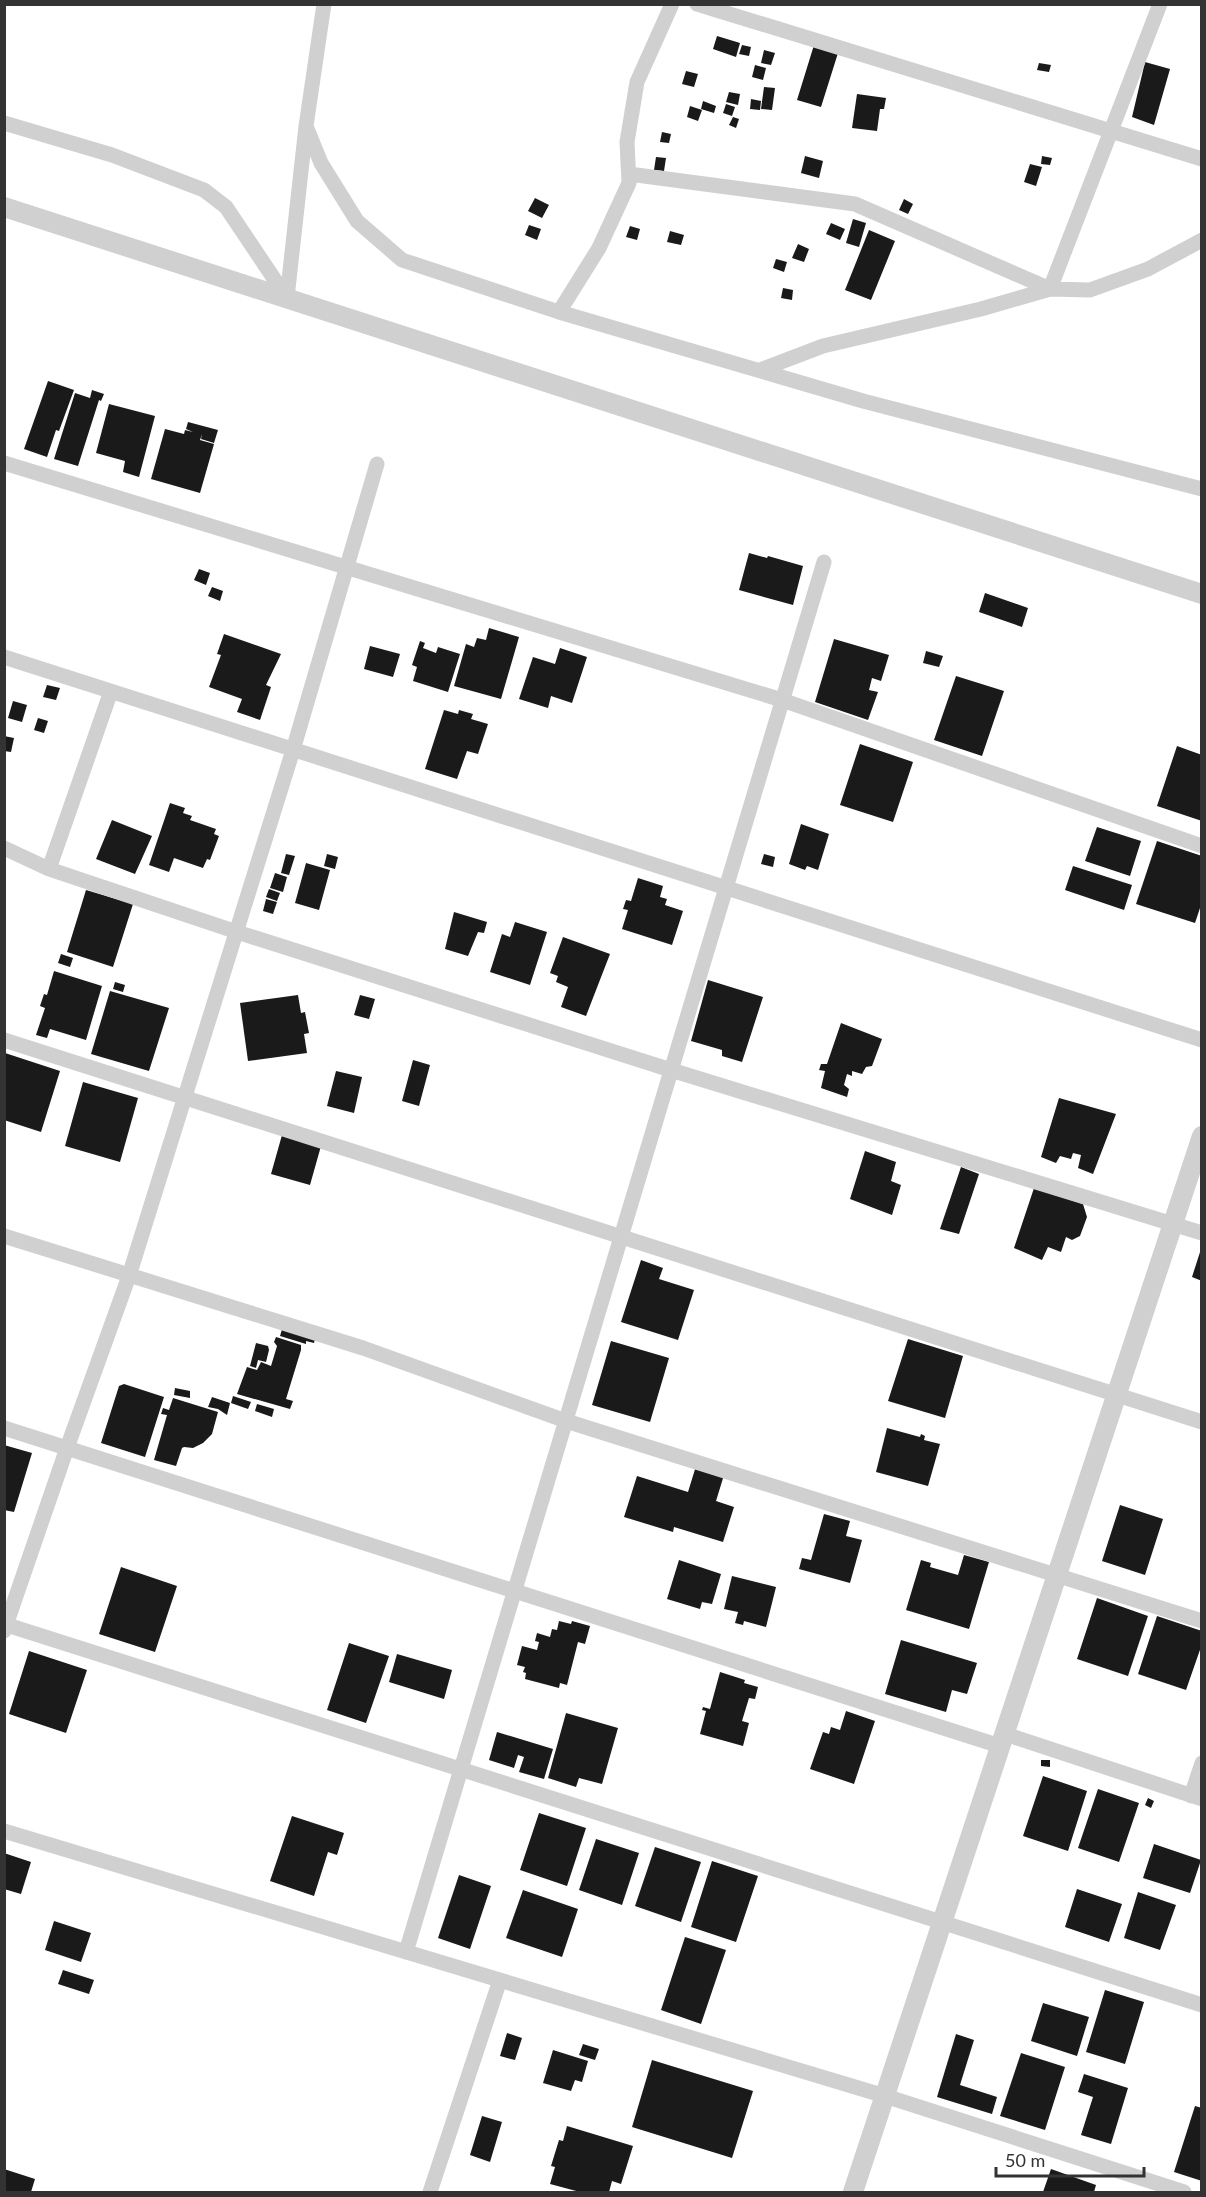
<svg xmlns="http://www.w3.org/2000/svg" width="1206" height="2197" viewBox="0 0 1206 2197" font-family="Lato,sans-serif">
  <rect width="100%" height="100%" fill="#fff"/>
  <!-- building -->
  <path fill="#1a1a1a" d="M717,36l23,7 -4,14 -23,-8z
    M742,45l9,2 -2,9 -10,-2z
    M814,45l24,8 -17,54 -24,-7z
    M764,50l11,3 -4,12 -10,-2z
    M1145,62l25,7 -16,56 -22,-8z
    M1039,63l12,2 -2,7 -12,-2z
    M755,65l11,3 -3,12 -11,-3z
    M686,71l12,3 -4,13 -12,-3z
    M764,87l11,1 -3,22 -11,-1z
    M729,92l11,2 -2,11 -12,-3z
    M857,94l29,4 -2,11h-4l-3,22 -25,-3z
    M751,99l10,2 -1,9 -10,-1z
    M703,101l13,5 -2,7 -13,-4z
    M726,104l9,3 -3,9 -9,-3z
    M690,106l12,4 -4,11 -11,-4z
    M733,117l6,2 -3,9 -7,-3z
    M662,132l9,2 -2,9 -9,-1z
    M805,156l18,5 -4,17 -18,-5z
    M1042,156l10,2 -2,7 -9,-1z
    M656,157l10,1 -2,13 -10,-1z
    M1030,164l12,3 -6,19 -12,-4z
    M535,198l14,7 -7,13 -14,-7z
    M904,199l9,5 -5,10 -9,-4z
    M853,219l13,4 -7,24 -13,-4z
    M831,223l14,6 -5,11 -14,-6z
    M529,225l12,4 -4,11 -12,-5z
    M630,226l10,3 -3,11 -11,-3z
    M869,230l26,11 -24,59 -26,-10z
    M670,231l14,4 -3,10 -14,-3z
    M798,244l11,5 -5,13 -12,-4z
    M776,259l11,3 -3,10 -11,-4z
    M783,288l10,2 -1,10 -11,-2z
    M48,381l26,9 -15,41 -3,-1 -9,27 -23,-8z
    M92,390l12,4 -3,7 -2,-1 -21,66 -24,-7 21,-66 15,5z
    M109,404l46,12 -16,61 -16,-5 2,-11 -29,-8z
    M188,422l30,8 -4,13 -13,-4 1,-5 -2,6 14,4 -14,49 -49,-14 14,-50 19,5 1,-4 8,2 -7,-3z
    M749,553l18,5 1,-2 35,10 -10,39 -54,-15z
    M199,569l11,4 -4,12 -12,-5z
    M212,587l11,4 -3,10 -12,-5z
    M985,593l43,15 -6,19 -43,-15z
    M489,628l30,9 -18,62 -47,-13 12,-42 8,3 3,-9 9,2z
    M224,634l57,20 -15,31 5,2 -11,33 -23,-8 5,-13 -33,-12 12,-32 -4,-1z
    M834,639l55,16 -8,26 -9,-3 -3,12 9,2 -10,28 -53,-18z
    M420,641l5,2 -2,5 13,5 2,-6 22,7 -12,38 -35,-11 4,-14 -5,-2z
    M370,646l30,8 -7,23 -29,-8z
    M560,648l27,9 -15,46 -21,-7 -3,12 -29,-9 14,-42 22,7z
    M926,651l17,5 -4,11 -16,-4z
    M956,676l48,15 -22,65 -48,-16z
    M47,685l13,3 -4,12 -13,-3z
    M13,701l14,4 -5,17 -14,-4z
    M444,710l14,4 1,-4 14,4 -2,5 17,5 -10,30 -11,-3 -10,28 -32,-10z
    M38,718l10,3 -4,12 -10,-3z
    M4,736l10,2 -3,14 -7,-1z
    M860,744l53,18 -20,60 -53,-17z
    M1177,746l25,9v66l-45,-15z
    M170,803l15,5 -2,5 9,3 -2,4 26,9 -2,5 5,2 -9,24 -3,-1 -4,9 -29,-10 -5,14 -20,-7z
    M112,820l40,16 -17,38 -39,-15z
    M801,824l28,10 -11,36 -11,-4 -2,4 -16,-6z
    M1097,827l44,14 -11,35 -45,-15z
    M1157,841l45,15v46l-7,21 -59,-19z
    M286,854l9,2 -6,19 -8,-2z
    M327,854l11,3 -3,12 -11,-3z
    M764,854l11,3 -2,10 -12,-3z
    M306,863l24,7 -11,40 -24,-7z
    M1073,866l59,19 -8,25 -59,-20z
    M275,873l12,4 -4,15 -13,-4z
    M638,878l25,8 -3,11 7,2 -2,6 18,6 -11,34 -50,-16 6,-19 -5,-1 3,-9 5,1z
    M269,889l11,4 -3,8 -11,-4z
    M86,890l47,14 -20,63 -46,-15z
    M266,899l11,3 -4,12 -10,-3z
    M454,912l33,10 -3,11 -6,-1 -10,24 -23,-7z
    M515,922l32,10 -17,53 -40,-13 12,-38 8,3z
    M563,937l47,17 -24,62 -25,-9 7,-20 -12,-5 2,-6 -8,-3z
    M61,954l12,4 -3,9 -12,-4z
    M54,971l48,15 -16,54 -36,-11 -3,9 -11,-3 9,-27 -5,-2 4,-12 3,1z
    M708,980l55,17 -21,65 -20,-6v-6l-31,-9z
    M115,982l10,3 -2,7 -10,-3z
    M110,991l59,17 -20,63 -58,-17z
    M298,995l3,18 4,-1 4,21 -5,1 3,19 -59,8 -8,-58z
    M360,995l15,4 -6,20 -15,-4z
    M841,1023l41,16 -10,27 -6,1 -4,7 -10,-3v5l-5,-2 -3,11 5,4 -2,8 -26,-9 4,-17 -6,-1 2,-6h6z
    M5,1053l55,18 -19,61 -37,-12z
    M413,1060l17,5 -11,41 -17,-5z
    M336,1071l26,6 -8,36 -27,-7z
    M83,1082l55,16 -18,64 -55,-16z
    M1059,1098l57,16 -23,60 -15,-6 3,-13 -8,-2 -2,6 -11,-3 -4,7 -15,-6z
    M282,1135l39,11 -11,39 -39,-11z
    M865,1151l31,11 -5,19 10,4 -9,30 -42,-16z
    M961,1167l18,7 -20,60 -19,-5z
    M1034,1188l49,16 4,13 -7,19 -8,4 -6,-3 -5,15 -13,-5 -6,13 -28,-12z
    M1201,1249h1v32l-10,-4z
    M641,1260l22,8 -4,11 35,11 -16,50 -57,-18z
    M283,1326l33,9 -2,8 -8,-2v3l-26,-8z
    M276,1337l25,8v5l-15,49 7,2 -3,8 -53,-15 10,-27 10,3 4,-8 10,4 6,-20 -3,-4z
    M908,1339l55,17 -18,62 -57,-17z
    M611,1341l58,17 -19,64 -58,-17z
    M256,1343l12,3 1,4 -3,12 -8,-2 -2,8 -6,-2z
    M124,1384l40,13 -19,60 -44,-14 18,-57z
    M175,1388l15,3v7l-16,-3z
    M233,1396l18,6 -3,7 -17,-6z
    M212,1397l18,6 -3,12 -9,-6 -10,-2z
    M173,1398l45,14 -6,22 -9,9 -10,5 -9,-1 -2,1 -6,18 -22,-6 13,-45 -6,-1 2,-6 6,2z
    M257,1404l17,5 -2,8 -17,-6z
    M887,1428l33,9 1,-3 4,2 -1,4 16,4 -12,42 -52,-14z
    M4,1445l28,8 -18,59 -10,-2z
    M696,1466l28,9 -8,26 18,6 -11,35 -49,-15 -1,5 -49,-15 13,-41 51,16z
    M1120,1505l43,14 -18,56 -43,-14z
    M824,1514l26,7 -4,15 16,4 -12,43 -51,-14 3,-11 9,2z
    M964,1555l25,7 -20,67 -63,-19 15,-50 10,3 -1,4 28,8z
    M679,1560l42,14 -9,30 -10,-2 -2,7 -33,-10z
    M121,1567l56,19 -22,66 -56,-18z
    M732,1576l44,11 -10,40 -22,-6 -1,4 -8,-2 3,-11 -14,-3z
    M1097,1598l51,18 -20,60 -51,-17z
    M1157,1616l45,15v13l-16,46 -48,-16z
    M559,1621l12,3 1,-3 18,5 -5,18 -7,-2 -11,43 -7,-2 -1,5 -34,-9 1,-6 -3,-1 2,-5 -8,-2 5,-19 15,4 2,-8 -4,-1 2,-8 13,4 2,-8 5,1z
    M901,1640l76,23 -10,31 -15,-4 -6,22 -61,-18z
    M349,1643l40,13 -23,67 -39,-13z
    M29,1651l58,19 -21,63 -57,-19z
    M397,1654l55,16 -8,29 -55,-17z
    M720,1672l25,8 -1,3 14,4 -3,12 -6,-1 -7,23 7,2 -6,23 -43,-12 6,-23 -4,-1 1,-3 7,2z
    M846,1711l29,10 -21,63 -44,-15 13,-37 6,2 2,-7 9,3z
    M566,1713l52,15 -16,56 -23,-6 -3,9 -28,-9z
    M497,1732l56,17 -9,30 -25,-7 5,-15 -6,-2 -4,13 -25,-8z
    M1041,1760h9v7l-9,-1z
    M1043,1776l44,15 -19,60 -45,-15z
    M1098,1789l41,14 -20,59 -41,-14z
    M1148,1798l6,3 -3,7 -6,-3z
    M539,1813l47,15 -19,58 -47,-16z
    M292,1816l52,17 -7,22 -9,-3 -14,44 -44,-15z
    M596,1839l43,14 -17,52 -43,-15z
    M1154,1844l47,16 -11,33 -47,-15z
    M655,1847l46,15 -20,60 -46,-16z
    M4,1853l27,9 -10,32 -17,-5z
    M712,1861l46,15 -22,66 -45,-15z
    M459,1875l32,11 -21,63 -32,-11z
    M1077,1889l45,15 -13,38 -44,-15z
    M523,1890l55,19 -16,48 -56,-19z
    M1138,1892l38,13 -16,45 -36,-12z
    M54,1921l37,12 -10,29 -36,-12z
    M685,1937l41,13 -25,74 -40,-14z
    M63,1970l31,10 -5,14 -31,-10z
    M1105,1990l39,12 -19,62 -39,-12z
    M1043,2003l46,14 -12,39 -46,-15z
    M507,2033l15,5 -7,22 -15,-4z
    M956,2034l18,6 -14,45 37,12 -5,17 -55,-17z
    M583,2044l16,5 -4,11 -16,-5z
    M553,2050l35,11 -6,21 -7,-2 -4,11 -28,-8z
    M1021,2053l44,14 -20,63 -45,-14z
    M652,2060l101,31 -21,67 -100,-31z
    M1084,2074l44,14 -17,56 -30,-9 12,-38 -15,-5z
    M1195,2106l7,2v73l-28,-9z
    M482,2116l20,6 -12,40 -20,-7z
    M567,2126l66,20 -12,38 -9,-3 -3,11h-29l-30,-8 5,-17 -4,-1 8,-26 4,1z
    M4,2169l31,10 -4,13h-27z
    M1051,2169l45,16 -2,7h-51z"/>
  <g fill="none" stroke-linecap="round" stroke-linejoin="round">
    <!-- minor -->
    <path stroke="#d0d0d0" stroke-width="15" d="M697,4l505,155
      M4,123l108,32 92,35 22,17 61,91
      M306,126l15,37 36,58 45,39 157,52 304,89 339,88
      M629,174l226,30 195,85 110,-285
      M287,298l19,-172 18,-122
      M559,312l40,-64 30,-65 -2,-41 10,-60 35,-78
      M760,370l63,-24 158,-37 69,-20 40,1 58,-21 54,-29
      M4,463l778,237 420,146
      M4,657l1198,383
      M4,848l45,21 188,63 434,138 531,163
      M49,869l62,-178
      M4,1040l1198,382
      M4,1236l359,112 203,73 636,200
      M4,1428l996,318
      M4,1624l1198,381
      M4,1631l63,-183 62,-172 164,-526 84,-286
      M1005,1734l197,65
      M1191,1796l11,-33
      M4,1831l881,265 299,96
      M406,1952l418,-1390
      M430,2192l70,-212"/>
    <!-- tertiary -->
    <path stroke="#d0d0d0" stroke-width="20" d="M4,207l1198,387
      M853,2192l349,-1056"/>
  </g>
  <!-- border -->
  <rect width="1206" height="2197" fill="none" stroke="#333333" stroke-width="12"/>
  <!-- scale -->
  <path d="M996 2167v9h148v-9" fill="none" stroke="#333333" stroke-width="3"/>
  <text x="1005" y="2167" font-size="18" fill="#333333" stroke="#ffffff" stroke-width="4.5" paint-order="stroke">50 m</text>
</svg>
